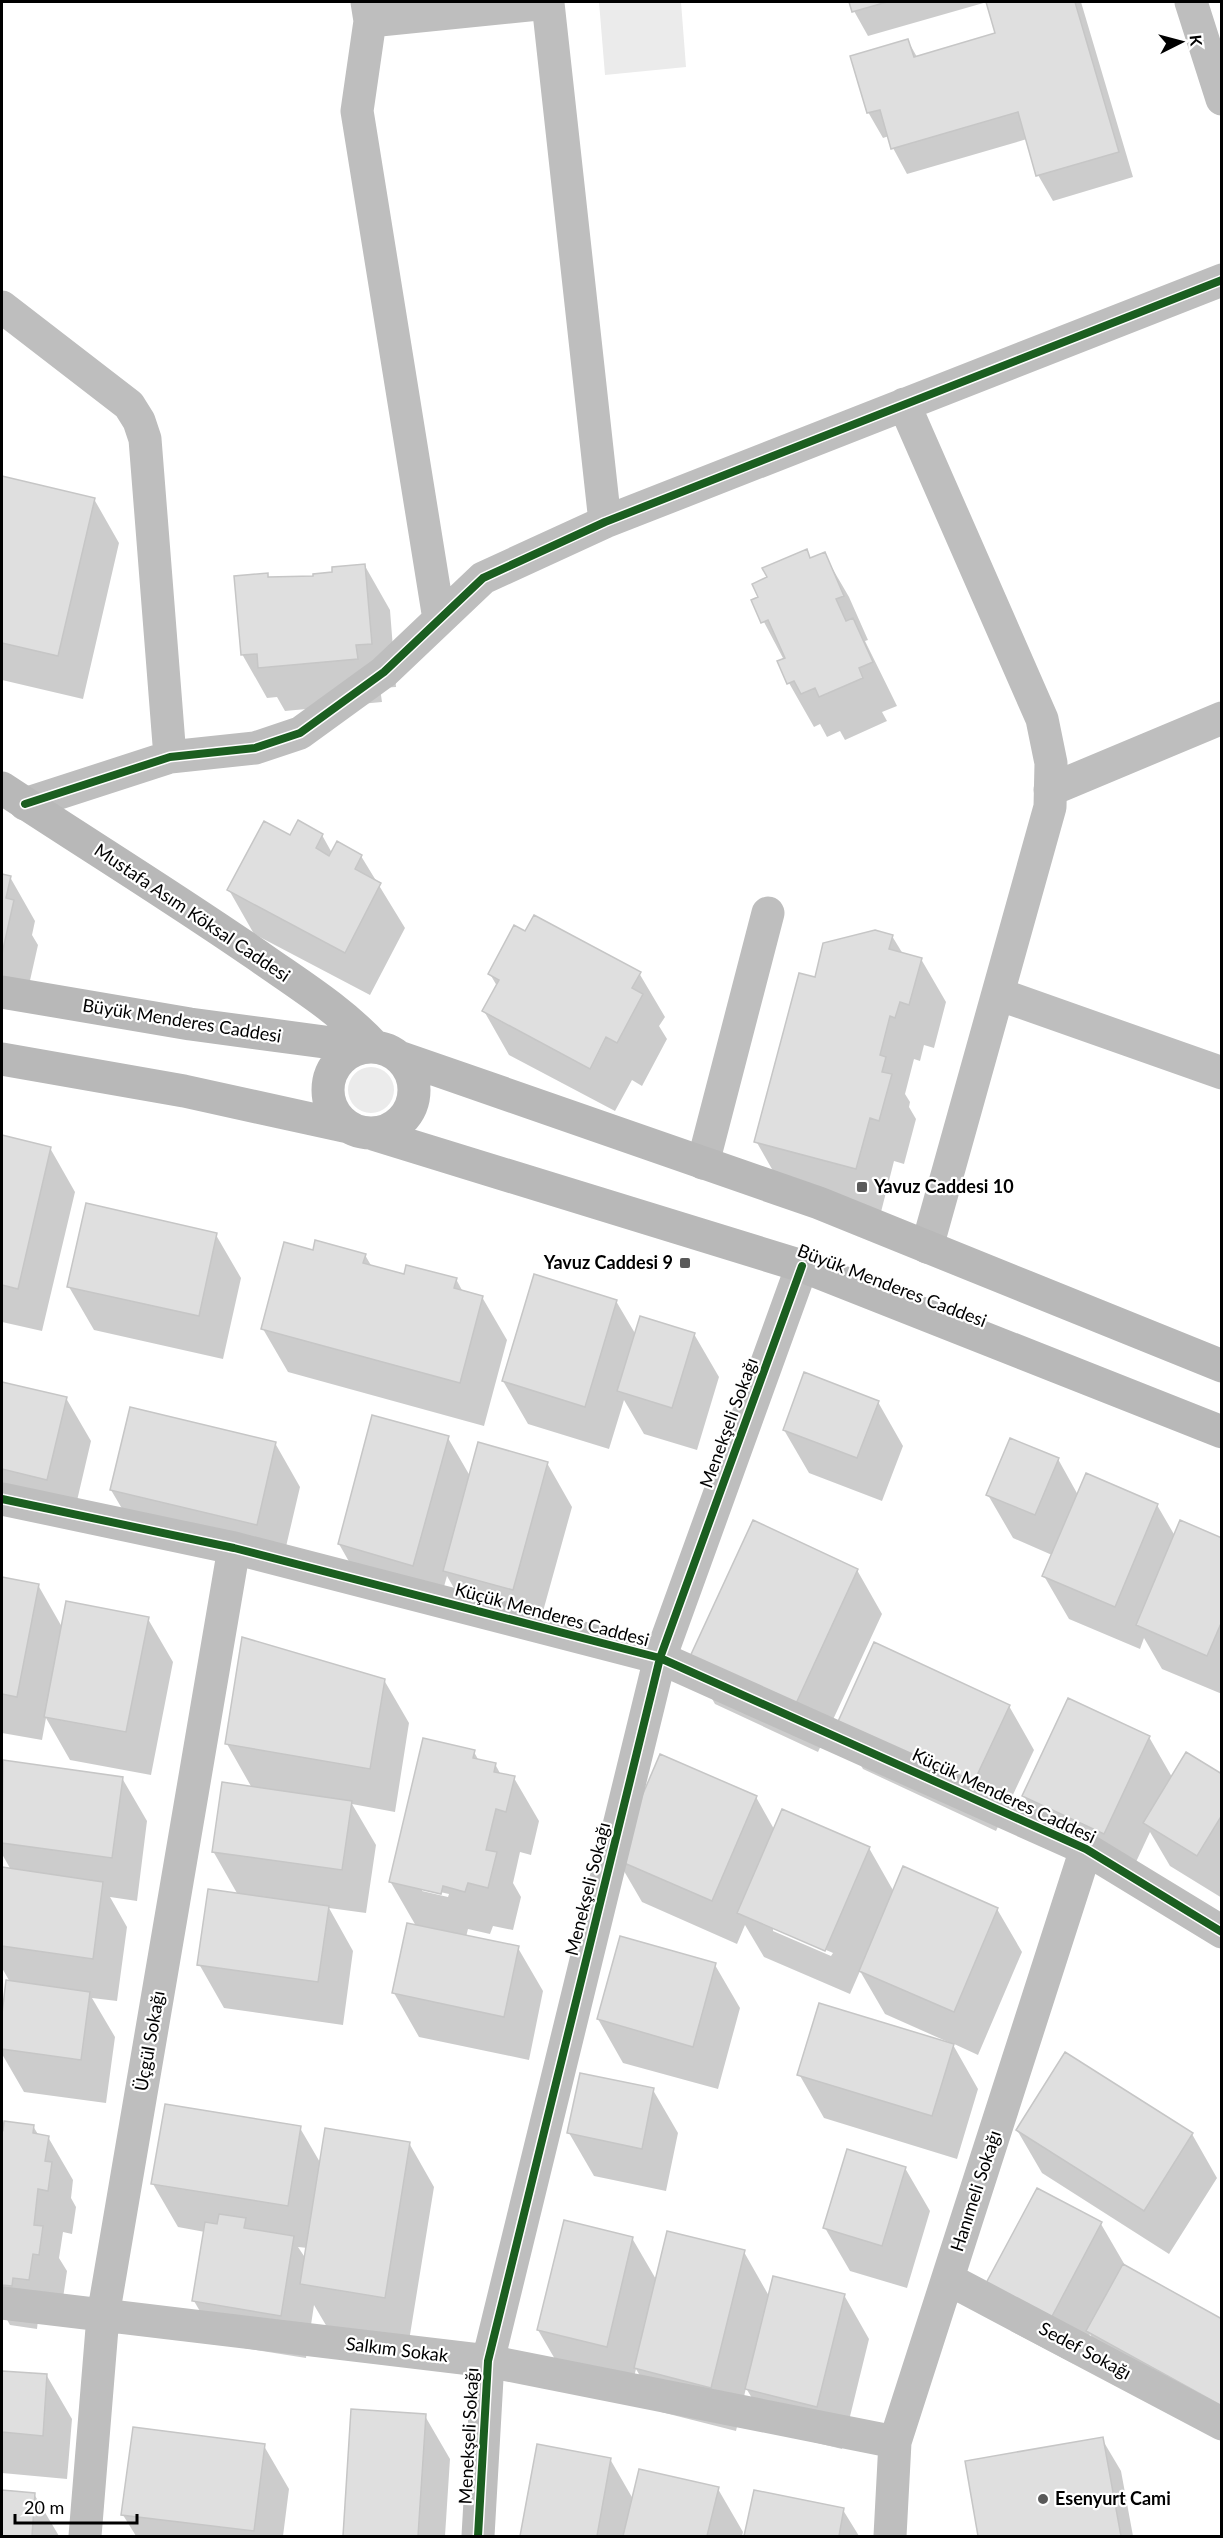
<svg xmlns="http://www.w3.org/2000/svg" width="1223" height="2538" viewBox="0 0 1223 2538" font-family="Lato,sans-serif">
  <rect width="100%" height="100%" fill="#fff"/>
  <!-- green -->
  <path fill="#ebebeb" d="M599,2h82l5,65 -81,8z
    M348 1090a23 23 0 1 1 46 0a23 23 0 1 1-46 0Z"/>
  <!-- shadow -->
  <path fill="#0003" fill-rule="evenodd" d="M851,2h230l52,175 -80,24 -15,-26 -11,-36 -120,35 -14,-26 -4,-12 -6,2 -15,-26 40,-71 9,16 80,-23 -10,-32 -119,34 -14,-25z
    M2,477l92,22 25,44 -36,156 -81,-19z
    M824,554l25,43 19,43 -3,1 32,65 -15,6 5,9 -42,19 -5,-9 -13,6 -7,-13 -6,3 -25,-44 -10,-21 5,-2 -31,-59 58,-42z
    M365,566l25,44 6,77 -16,1 2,14 -97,9 -8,-14 -10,1 -25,-44 25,-79 2,4 46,-1z
    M322,835l10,18 29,3 44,72 -35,67 -116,-61 -25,-44 62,-53z
    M2,875l8,2 25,44 -3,14 6,10 -14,62 -22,-5z
    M526,933l113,40 26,44 -6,9 8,13 -25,47 -10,-6 -17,31 -106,-56 -25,-44 13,-25 -7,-12z
    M892,936l11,18 18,5 25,43 -12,46 -10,-3 -4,16 -6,-2 -9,35 5,8 -1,5 7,12 -12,45 -10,-3 -13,51 -100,-27 -25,-44 60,-162z
    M2,1136l48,12 25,44 -33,139 -40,-9z
    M216,1235l25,43 -18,81 -129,-29 -25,-43z
    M314,1251l51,4 7,12 33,9 51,3 7,13 19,5 25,43 -23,86 -196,-54 -25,-43z
    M616,1301l20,34 58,-1 25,43 -22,73 -53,-16 -20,-34 -15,49 -81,-25 -25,-43z
    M2,1383l64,15 25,43 -19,81 -70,-16z
    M878,1402l25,44 -21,55 -73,-28 -25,-43z
    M448,1438l22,38 77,-13 25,44 -35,126 -68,-19 -22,-38 -9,32 -74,-20 -25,-44z
    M275,1443l25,44 -19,81 -144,-34 -26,-44z
    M1058,1459l20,36 79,10 18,31 47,4v154l-60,-25 -18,-31 -4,11 -71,-30 -25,-43 8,-21 -39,-17 -25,-43z
    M857,1570l25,44 -64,138 -103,-48 -25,-44z
    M2,1578l36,7 24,42 86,-8 25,43 -22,113 -81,-15 -24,-42 -4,22 -40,-7z
    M384,1680l25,43 -14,89 -43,-8 24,41 -10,68 -37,-5 24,43 -10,74 -119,-17 -25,-44 39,-69 -25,-44 39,-63 -25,-44z
    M1009,1706l25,44 -38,81 -133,-62 -25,-43z
    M1149,1737l23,40 50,-1v122l-52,-32 -20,-34 -21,45 -80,-38 -25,-43z
    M474,1752l5,9 16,3 6,11 13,3 25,43 -8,34 -11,-3 -7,31 8,14 -8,33 -20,-4 -3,8 -22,-5 -2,8 52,11 25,43 -14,69 -110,-23 -25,-44 22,-67 -26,-45zM422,1888l27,6 -1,3 -26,-6z
    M5,1762l117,16 25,43 -10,80 -27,-4 17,30 -10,74 -25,-3 23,39 -9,66 -82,-11 -22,-38v-28l5,-44h3l-8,-14v-99l9,1 -9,-16v-68z
    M756,1797l18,32 95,19 25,44 103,17 25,43 -44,103 -26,-12 26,46 -21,70 -133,-41 -25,-44 149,-30v-2l-63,-28 -25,-43 -10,23 -86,-37 -19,-32 -8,19 -95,-42 -25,-43zM773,1927l60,26 -2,3 -58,-25z
    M715,1965l25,43 -22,81 -95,-26 -25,-44z
    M653,2090l25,43 -12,58 -72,-15 -25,-43z
    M33,2126l6,10 9,1 25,43 -2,18 5,9 -4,27 -9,-2 -4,26 8,13 -4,27 -25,22 -1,9 -27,-4 -5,-9h-3v-185z
    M300,2128l21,36 88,-21 25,44 -25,154 -82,-14 -13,-22 -8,53 -87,-14 -25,-43 11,-69 -27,-5 -25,-43zM298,2247l10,1 -2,11z
    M1017,2130l175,4 25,44 -48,76 -127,-81z
    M905,2168l25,43 -23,77 -57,-17 -25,-43z
    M1101,2224l25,43 96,168 -109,-60 -23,-41 -16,30 -63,-33z
    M632,2238l25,43 87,-29 25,44 75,-1 25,44 -27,110 -70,-17 -26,-44 -10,43 -75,-19 -25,-43 -5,21 -68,-17 -25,-43z
    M2,2373l45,3 25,43 -5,60 -65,-6z
    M352,2411l73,5 25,43 -5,77h-101z
    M1102,2439l19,32 12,65h-153l-13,-73z
    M264,2446l25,43 -6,47h-147l-13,-21z
    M538,2446l72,13 23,40 85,-10 25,43 -1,4h-221z
    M755,2491l88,19 16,26h-113z
    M2,2492l32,2 25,42h-57z"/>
  <!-- building -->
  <path fill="#dfdfdf" stroke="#c6c6c6" stroke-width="1.5" d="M849,2h38l-35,10z
    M986,2h89l44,150 -83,24 -18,-64 -127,37 -11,-39 -13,3 -17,-57 58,-17 6,18 81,-24z
    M2,476l93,22 -37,158 -56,-13z
    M807,549l3,9 15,-6 19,44 -8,3 10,22 7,-3 20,44 -14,6 4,10 -44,19 -4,-9 -14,6 -7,-13 -7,3 -10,-23 8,-3 -17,-38 -7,3 -10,-23 7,-3 -6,-13 15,-7 -5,-9z
    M365,564l7,80 -16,1 2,14 -100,9 -1,-14 -16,1 -7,-79 34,-3v4l45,-1v-2l19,-2v-5z
    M298,820l25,14 -7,14 13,8 8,-15 25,14 -7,14 26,14 -36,70 -118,-63 37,-69 26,14z
    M2,874l9,2 -5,22 8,2 -12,54z
    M534,915l107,57 -9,16 11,6 -26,49 -11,-6 -16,32 -108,-58 17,-31 -11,-6 26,-49 11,6z
    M875,930l18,5 -4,14 33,9 -13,47 -9,-3 -5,16 -5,-2 -10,39 6,2 -4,15 10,2 -13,47 -9,-3 -14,51 -102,-27 45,-169 16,4 8,-34z
    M2,1135l49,12 -33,142 -16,-4z
    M86,1203l131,30 -18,83 -132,-29z
    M315,1240l51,14 -3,9 41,11 2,-9 51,13 -3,10 29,8 -23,87 -199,-54 23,-87 29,8z
    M534,1274l83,26 -32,107 -83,-26z
    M640,1316l55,17 -23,75 -55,-17z
    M804,1372l75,29 -22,57 -74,-28z
    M2,1382l65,15 -20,83 -45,-11z
    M130,1407l146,35 -19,83 -147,-35z
    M372,1415l77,21 -36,130 -75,-22z
    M1010,1438l49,20 -24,57 -49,-20z
    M478,1442l70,20 -35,128 -70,-19z
    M1086,1473l72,31 -43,103 -73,-31z
    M753,1520l105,49 -65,141 -105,-49z
    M1180,1520l42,18v83l-15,35 -71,-31z
    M2,1577l37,7 -22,113 -15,-3z
    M66,1601l83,16 -23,115 -82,-15z
    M242,1637l143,42 -15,90 -145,-25z
    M874,1642l136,63 -39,83 -135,-62z
    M1068,1698l82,38 -46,98 -82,-38z
    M423,1738l52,12 -2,8 23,5 -2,9 21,4 -9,36 -10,-3 -10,41 11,2 -9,36 -20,-5 -3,9 -22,-6 -2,8 -52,-12z
    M1186,1752l36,22v41l-25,41 -54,-33z
    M660,1754l97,42 -45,105 -97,-42z
    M3,1760l120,17 -11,81 -110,-15z
    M222,1782l130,19 -10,69 -130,-18z
    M782,1809l88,38 -45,104 -88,-38z
    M903,1866l95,42 -44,104 -95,-41z
    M2,1867l101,15 -10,77 -91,-13z
    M208,1889l121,17 -11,76 -121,-17z
    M407,1923l112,23 -15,71 -112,-24z
    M620,1936l96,27 -23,84 -96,-28z
    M6,1980l84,12 -9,68 -79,-11v-35z
    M819,2003l135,41 -22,72 -135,-41z
    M1065,2052l128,81 -49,78 -128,-81z
    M580,2073l74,15 -12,61 -75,-16z
    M165,2104l136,22 -13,80 -137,-22z
    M4,2121l30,4 -1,8 16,3 -4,25 7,1 -4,29 -10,-2 -4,36 9,1 -4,29 -6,-1 -4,26 -16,-2 -1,8 -10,-1v-156l1,1z
    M325,2128l85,14 -25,156 -85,-14z
    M847,2149l59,18 -24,79 -59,-18z
    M1037,2188l65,34 -53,100 -65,-35z
    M219,2214l27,4 -2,10 50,8 -13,80 -89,-15 13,-79 12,2z
    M564,2220l69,17 -26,110 -70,-17z
    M667,2231l78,19 -34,138 -77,-20z
    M1123,2264l99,55v87l-136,-75z
    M773,2276l72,18 -28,113 -72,-18z
    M2,2371l45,3 -4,62 -41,-4z
    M351,2409l75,5 -8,122h-75z
    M133,2427l132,17 -11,87 -133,-16z
    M1103,2437l18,99h-143l-13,-75z
    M537,2444l74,14 -14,78h-77z
    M639,2469l80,18 -12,49h-84z
    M2,2490l33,3 -3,43h-30z
    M754,2490l90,18 -5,28h-95z"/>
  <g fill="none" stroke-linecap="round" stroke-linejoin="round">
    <!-- street -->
    <path stroke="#bebebe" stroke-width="33" d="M367,2l3,19 178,-18 57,519
      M1191,2l31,97
      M370,21l-13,90 82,508
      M2,307l127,98 10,16 6,18 25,318
      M904,404l138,315 9,44 -1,44 -123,440
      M1050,790l172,-72
      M25,804l145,-47 85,-9 45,-15 84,-61 99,-94 122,-56 617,-242
      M998,994l224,79
      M703,1163l65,-250
      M2,1499l232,49 426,110 426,191 136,83
      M948,2279l274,145
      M2,2303l486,58 407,81
      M85,2536l18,-220 131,-768
      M478,2536l10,-175 172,-703 142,-392
      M890,2536l5,-94 191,-593"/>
    <!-- secondary -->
    <path stroke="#b8b8b8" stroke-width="33" d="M2,788c85,56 171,109 255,167 41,29 84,55 118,92
      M2,992l188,32 172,23
      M328 1090a43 43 0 1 1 86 0a43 43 0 1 1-86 0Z
      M399,1057l420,146 403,163
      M2,1059l182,32 164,36
      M373,1134l429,132 420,166"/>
    <defs>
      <path id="cycleway" d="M25,804l145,-47 85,-9 45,-15 84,-61 99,-94 122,-56 617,-242
        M2,1499l232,49 426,110 426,191 136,83
        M478,2536l10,-175 172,-703 142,-392"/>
    </defs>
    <!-- cycleway casing -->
    <use href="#cycleway" stroke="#fff" stroke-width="11"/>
    <!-- cycleway -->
    <use href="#cycleway" stroke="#1b5e20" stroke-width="8"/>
  </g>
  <!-- markers -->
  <g fill="#595959" stroke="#fff" stroke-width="2">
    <rect x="856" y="1181" width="12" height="12" rx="3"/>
    <rect x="679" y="1257" width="12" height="12" rx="3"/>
    <circle cx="1043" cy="2499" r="6"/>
  </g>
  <g text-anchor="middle" stroke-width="4.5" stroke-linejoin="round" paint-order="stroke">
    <!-- street labels -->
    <g font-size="18" fill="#000" stroke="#fff">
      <text transform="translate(192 913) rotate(34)" y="6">Mustafa Asım Köksal Caddesi</text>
      <text transform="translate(182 1021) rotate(9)" y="6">Büyük Menderes Caddesi</text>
      <text transform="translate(892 1286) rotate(21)" y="6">Büyük Menderes Caddesi</text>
      <text transform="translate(729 1423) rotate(-70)" y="6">Menekşeli Sokağı</text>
      <text transform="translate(552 1615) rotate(15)" y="6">Küçük Menderes Caddesi</text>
      <text transform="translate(1004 1796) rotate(25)" y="6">Küçük Menderes Caddesi</text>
      <text transform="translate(588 1889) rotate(-76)" y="6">Menekşeli Sokağı</text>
      <text transform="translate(150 2041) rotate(-80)" y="6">Üçgül Sokağı</text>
      <text transform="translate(976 2191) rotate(-72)" y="6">Hanımeli Sokağı</text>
      <text transform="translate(397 2350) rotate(7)" y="6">Salkım Sokak</text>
      <text transform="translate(1085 2351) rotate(28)" y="6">Sedef Sokağı</text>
      <text transform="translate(469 2436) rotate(-87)" y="6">Menekşeli Sokağı</text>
    </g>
    <!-- poi labels -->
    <g font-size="18" font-weight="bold" fill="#000" stroke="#fff" text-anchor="start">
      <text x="874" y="1193">Yavuz Caddesi 10</text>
      <text x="673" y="1269" text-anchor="end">Yavuz Caddesi 9</text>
      <text x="1055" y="2505">Esenyurt Cami</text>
    </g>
  </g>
  <!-- border -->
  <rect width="1223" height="2538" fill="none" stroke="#000000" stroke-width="6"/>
  <!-- north arrow -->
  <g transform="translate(1181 42) rotate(84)" stroke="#ffffff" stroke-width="4.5" paint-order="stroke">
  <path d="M0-4.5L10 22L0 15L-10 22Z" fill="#000000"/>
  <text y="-9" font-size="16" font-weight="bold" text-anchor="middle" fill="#000000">K</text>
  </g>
  <!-- scale -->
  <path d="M15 2514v9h122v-9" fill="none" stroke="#000000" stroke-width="3"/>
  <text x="24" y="2514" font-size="18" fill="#000000" stroke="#ffffff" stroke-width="4.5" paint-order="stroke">20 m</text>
</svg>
